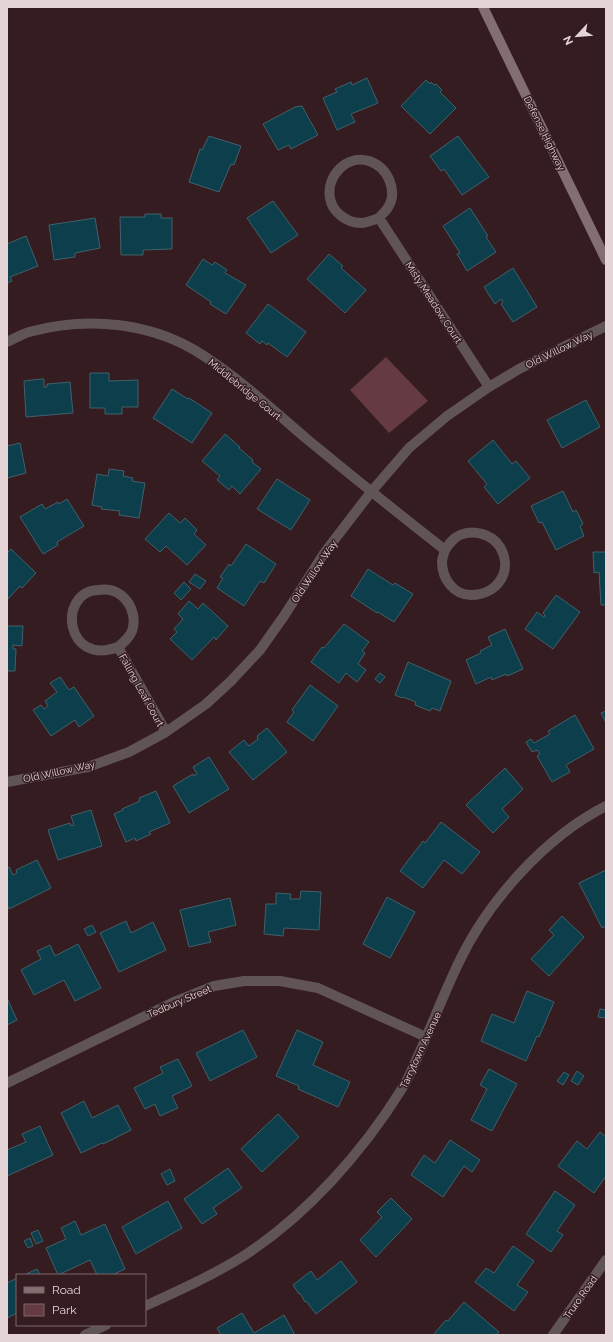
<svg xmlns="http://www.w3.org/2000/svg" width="613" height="1342" viewBox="0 0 613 1342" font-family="Raleway,sans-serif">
  <rect width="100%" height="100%" fill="#341c20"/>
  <!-- green -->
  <path fill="#653a42" d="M386,357l42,44 -39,32 -39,-43z"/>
  <!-- building -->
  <path fill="#0d3e4b" stroke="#42606a" d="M367,78l11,25 -27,11 4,8 -18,8 -14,-32 14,-6 -2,-3 16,-7 1,3z
    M426,80l4,4 1,-2 3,3 2,-1 6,6 -2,2 16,16 -26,26 -29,-28z
    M302,106l16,29 -27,14 -2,-4 -11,5 -15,-26 32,-17z
    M209,136l32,10 -7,19 -3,-1 -12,28 -30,-10 11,-33 2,1z
    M458,136l31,41 -27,18 -18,-26 -3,2 -11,-15z
    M273,201l25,34 -27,18 -24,-35z
    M470,208l18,28 -2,1 10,15 -29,19 -10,-17 3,-1 -17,-27z
    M145,214h16v4h11v31l-29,1v5h-22l-1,-38h25z
    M95,218l5,30 -25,5v4l-21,3 -5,-35z
    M26,236l12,30 -28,11 2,4 -5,2v-39z
    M329,254l14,12 -2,2 25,22 -21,23 -38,-34z
    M203,259l9,6 3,-3 12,8 -2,3 21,12 -20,29 -16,-10 1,-2 -25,-17z
    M513,268l24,39 -24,15 -12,-18 2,-2 -2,-3 -6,5 -11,-17z
    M268,304l38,28 -19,25 -19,-14 -1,2 -5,-4 -2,3 -14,-11z
    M90,373h19v8l29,-1v27h-16v7h-17v-6h-15z
    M41,379h3v8h3v-3l23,-2 3,31 -47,4 -2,-36z
    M172,389l16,10 1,-1 23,15 -20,30 -39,-25z
    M586,400l14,27 -38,21 -15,-28z
    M225,434l15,13 -1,1 14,12 -1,2 9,7 -21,25 -8,-8 -3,4 -12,-10 3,-4 -18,-15z
    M493,440l19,24 4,-3 14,17 -32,26 -14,-17 3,-3 -19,-23z
    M20,443l6,30 -19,5v-32z
    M109,469l15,2 -1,5 10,2 -1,3 13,2 -6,35 -20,-3 1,-4 -19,-2 1,-2 -10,-2 5,-31 11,2z
    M277,479l33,21 -19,30 -34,-21z
    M563,491l10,21 3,-2 7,14 -3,2 4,10 -28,14 -14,-28 -3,1 -8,-17z
    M67,499l17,27 -27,16 1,3 -15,9 -23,-37 22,-13 3,5 13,-7 1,2z
    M169,513l11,10 5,-5 12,12 -3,4 12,11 -19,20 -21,-19 -6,6 -15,-13z
    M246,544l30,20 -12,19 -4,-2 -16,25 -27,-18 6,-10 -3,-1 9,-13 2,2z
    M11,549l25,24 -14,15 -2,-2 -13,14v-47z
    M593,552h13v53h-5l-2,-33 -5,1z
    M368,569l25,16 2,-2 18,11 -19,28 -16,-10 -1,1 -26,-17z
    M195,574l11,7 -6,8 -11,-7z
    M184,582l7,7 -10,11 -7,-7z
    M556,595l24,17 -27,37 -28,-20 12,-17 7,5 1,-2 -2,-2z
    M189,601l9,8 5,-6 25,23 -12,14 -2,-3 -22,23 -22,-21 7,-7 -3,-3 9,-10 -5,-5z
    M344,624l25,18 -7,9 3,2 -7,11 8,6 -9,12 -11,-9 -7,10 -28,-21 11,-15 2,1z
    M7,626h16l-1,20 -9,-1v4h3l-1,22h-8z
    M505,629l18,40 -16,7 -1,-2 -14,6 -1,-3 -15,7 -10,-24 15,-7 -1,-2 12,-6 -4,-8z
    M408,662l43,19 -11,30 -8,-3 -2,3 -15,-6 1,-3 -13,-5 -1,1 -7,-3z
    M380,673l5,4 -5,6 -5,-4z
    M60,677l9,13 5,-3 20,29 -15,11 -4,-7 -24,16 -18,-26 8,-5 3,4 4,-3 -3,-5 12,-9 -7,-9z
    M310,685l28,21 -25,35 -26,-19 7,-10 -2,-2z
    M606,711v12l-5,-10z
    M575,715l19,34 -28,16 4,7 -18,10 -15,-26 3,-2 -3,-4 -5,2 -6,-10 5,-3 3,4 16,-9 -2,-3z
    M267,728l20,24 -34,28 -24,-28 15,-12 5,6 9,-7 -1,-3z
    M209,757l20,32 -40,24 -16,-27 20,-12 1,2 3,-2 -4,-7z
    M505,768l18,21 -21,20 7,8 -16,16 -27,-28z
    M156,791l14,32 -21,9 2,2 -15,7 -1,-3 -9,4 -12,-28 9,-4 -1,-1 18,-8 -1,-3z
    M91,810l11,36 -44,14 -10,-30 22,-7 1,3 3,-1 -3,-9z
    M441,822l39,30 -18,22 -18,-14 -21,28 -23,-17 23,-30 2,2z
    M37,860l14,28 -42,21 -2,-5v-35l2,-2 4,8 4,-2 -1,-3z
    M606,870v56l-4,2 -23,-45z
    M301,891l20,1 -2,38 -35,-2 -1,8 -19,-2 2,-30h10v-11l15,1 -1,5h10z
    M387,897l28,15 -25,46 -27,-14z
    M230,898l6,27 -28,7 3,10 -22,5 -9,-37z
    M562,916l22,21 -35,39 -18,-17 23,-24 -5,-5z
    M126,921l5,12 22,-11 13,28 -47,22 -19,-39z
    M92,925l4,7 -8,4 -4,-7z
    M78,944l23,44 -26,13 -11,-21 -30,15 -13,-25 20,-11 -4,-8 13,-6 5,11z
    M527,991l27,11 -15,35 -2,-1 -11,25 -45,-20 11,-27 22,9z
    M7,998l10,22 -10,5z
    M600,1009l6,1v8l-8,-1z
    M243,1030l14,27 -47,24 -14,-28z
    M297,1030l26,12 -10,23 37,17 -12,25 -40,-18 1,-3 -23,-10z
    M178,1059l14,27 -20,10 6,12 -18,8 -5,-12 -10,5 -11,-21 29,-15 -3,-6z
    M489,1069l28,15 -25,47 -21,-11 16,-31 -7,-4z
    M577,1071l7,5 -6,9 -7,-4z
    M564,1072l5,3 -6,10 -6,-4z
    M84,1101l8,17 26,-13 13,25 -28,14 -1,-1 -21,10 -20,-40z
    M278,1114l21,23 -37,35 -21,-23z
    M40,1126l13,29 -46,21v-26l19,-8 -4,-8z
    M600,1132l6,5v39l-12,17 -36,-27 19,-25 10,8z
    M450,1140l30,20 -8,12 -8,-6 -21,31 -32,-22 13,-20 11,8z
    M228,1168l14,20 -29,20 4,6 -15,10 -18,-25z
    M170,1169l5,12 -8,4 -6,-11z
    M555,1191l20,14 -18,26 6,4 -12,17 -25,-18z
    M391,1198l21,21 -36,38 -16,-17 22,-23 -5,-5z
    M168,1201l14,27 -46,26 -14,-27z
    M75,1221l6,14 24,-11 20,45 -13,6h-15l-7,-15 -32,15 -12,-27 20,-9 -5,-11z
    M38,1230l5,11 -7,3 -5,-11z
    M30,1238l3,8 -5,2 -4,-7z
    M513,1246l21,15 -17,24 11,7 -14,19 -39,-29 11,-14 8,5z
    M341,1261l16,21 -41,32 -10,-13 -1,1 -5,-9 -1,1 -6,-9 18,-14 6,9z
    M37,1269l3,6h-16z
    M17,1278v35l-10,5v-35z
    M464,1302l35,30 -3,3h-63l13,-15 2,1z
    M242,1313l12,20 30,-18 11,20h-74l-4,-7z"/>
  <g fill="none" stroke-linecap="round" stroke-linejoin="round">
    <!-- minor -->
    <path stroke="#615456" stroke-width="10" d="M379,218c-6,2 -12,5 -18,5 -14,0 -29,-11 -31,-25 -4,-22 17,-44 39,-37 19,6 30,31 18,48 -2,3 -6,6 -8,9l110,169
      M7,342c7,-3 15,-8 22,-10 59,-16 124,-10 175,24 37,24 70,55 104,84 45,37 91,74 137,110 -1,4 -3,8 -3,12 0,16 11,33 29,33 26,0 43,-24 29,-48 -8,-13 -27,-18 -40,-12 -7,3 -11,9 -15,15
      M118,647c-53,20 -61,-55 -20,-57 7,-1 12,-1 18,2 14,7 21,24 16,39 -3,7 -8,11 -14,16l48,85
      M7,782l81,-15 41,-15 37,-20 40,-28 25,-23 29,-31 24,-34 41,-64 46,-60 38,-44 38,-32 42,-29 30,-18 87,-43
      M7,1083l167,-81 40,-16 30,-5h36l38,7 108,49
      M145,1306c33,-15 66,-30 97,-49 64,-41 121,-105 161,-170 6,-9 10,-21 15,-31 14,-31 26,-63 41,-94 29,-61 86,-125 147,-156
      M85,1335l21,-10
      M553,1335l53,-75"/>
    <!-- secondary -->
    <path stroke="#836e71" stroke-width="10" d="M483,7l123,253"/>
  </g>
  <g text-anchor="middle" stroke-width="3" stroke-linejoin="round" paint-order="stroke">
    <!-- street labels -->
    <g font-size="10" fill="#e6d5d7" stroke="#341c20">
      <text transform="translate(545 133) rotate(64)" y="4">Defense Highway</text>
      <text transform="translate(434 302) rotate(57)" y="4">Misty Meadow Court</text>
      <text transform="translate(559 349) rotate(-26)" y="4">Old Willow Way</text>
      <text transform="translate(245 389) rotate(39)" y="4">Middlebridge Court</text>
      <text transform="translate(314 571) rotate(-56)" y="4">Old Willow Way</text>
      <text transform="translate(142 690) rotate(61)" y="4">Falling Leaf Court</text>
      <text transform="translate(59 771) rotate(-12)" y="4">Old Willow Way</text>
      <text transform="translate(179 1001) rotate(-23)" y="4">Tedbury Street</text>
      <text transform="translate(420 1050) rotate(-65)" y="4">Tarrytown Avenue</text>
      <text transform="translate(580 1297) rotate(-55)" y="4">Truro Road</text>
    </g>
  </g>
  <!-- border -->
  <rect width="613" height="1342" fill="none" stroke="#e6d5d7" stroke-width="16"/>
  <!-- legend -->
  <rect x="16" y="1274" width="130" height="52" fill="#341c20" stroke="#7b6669"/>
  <rect x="24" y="1287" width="20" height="6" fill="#836e71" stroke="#7b6669"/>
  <text x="52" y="1294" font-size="12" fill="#e6d5d7">Road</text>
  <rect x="24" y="1304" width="20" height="12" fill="#653a42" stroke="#7b6669"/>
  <text x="52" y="1314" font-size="12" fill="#e6d5d7">Park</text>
  <!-- north arrow -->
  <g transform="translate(577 36) rotate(244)" stroke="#341c20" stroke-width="3" paint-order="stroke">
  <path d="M0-3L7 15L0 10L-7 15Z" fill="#e6d5d7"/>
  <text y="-6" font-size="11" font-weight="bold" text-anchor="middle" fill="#e6d5d7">N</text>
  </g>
</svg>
